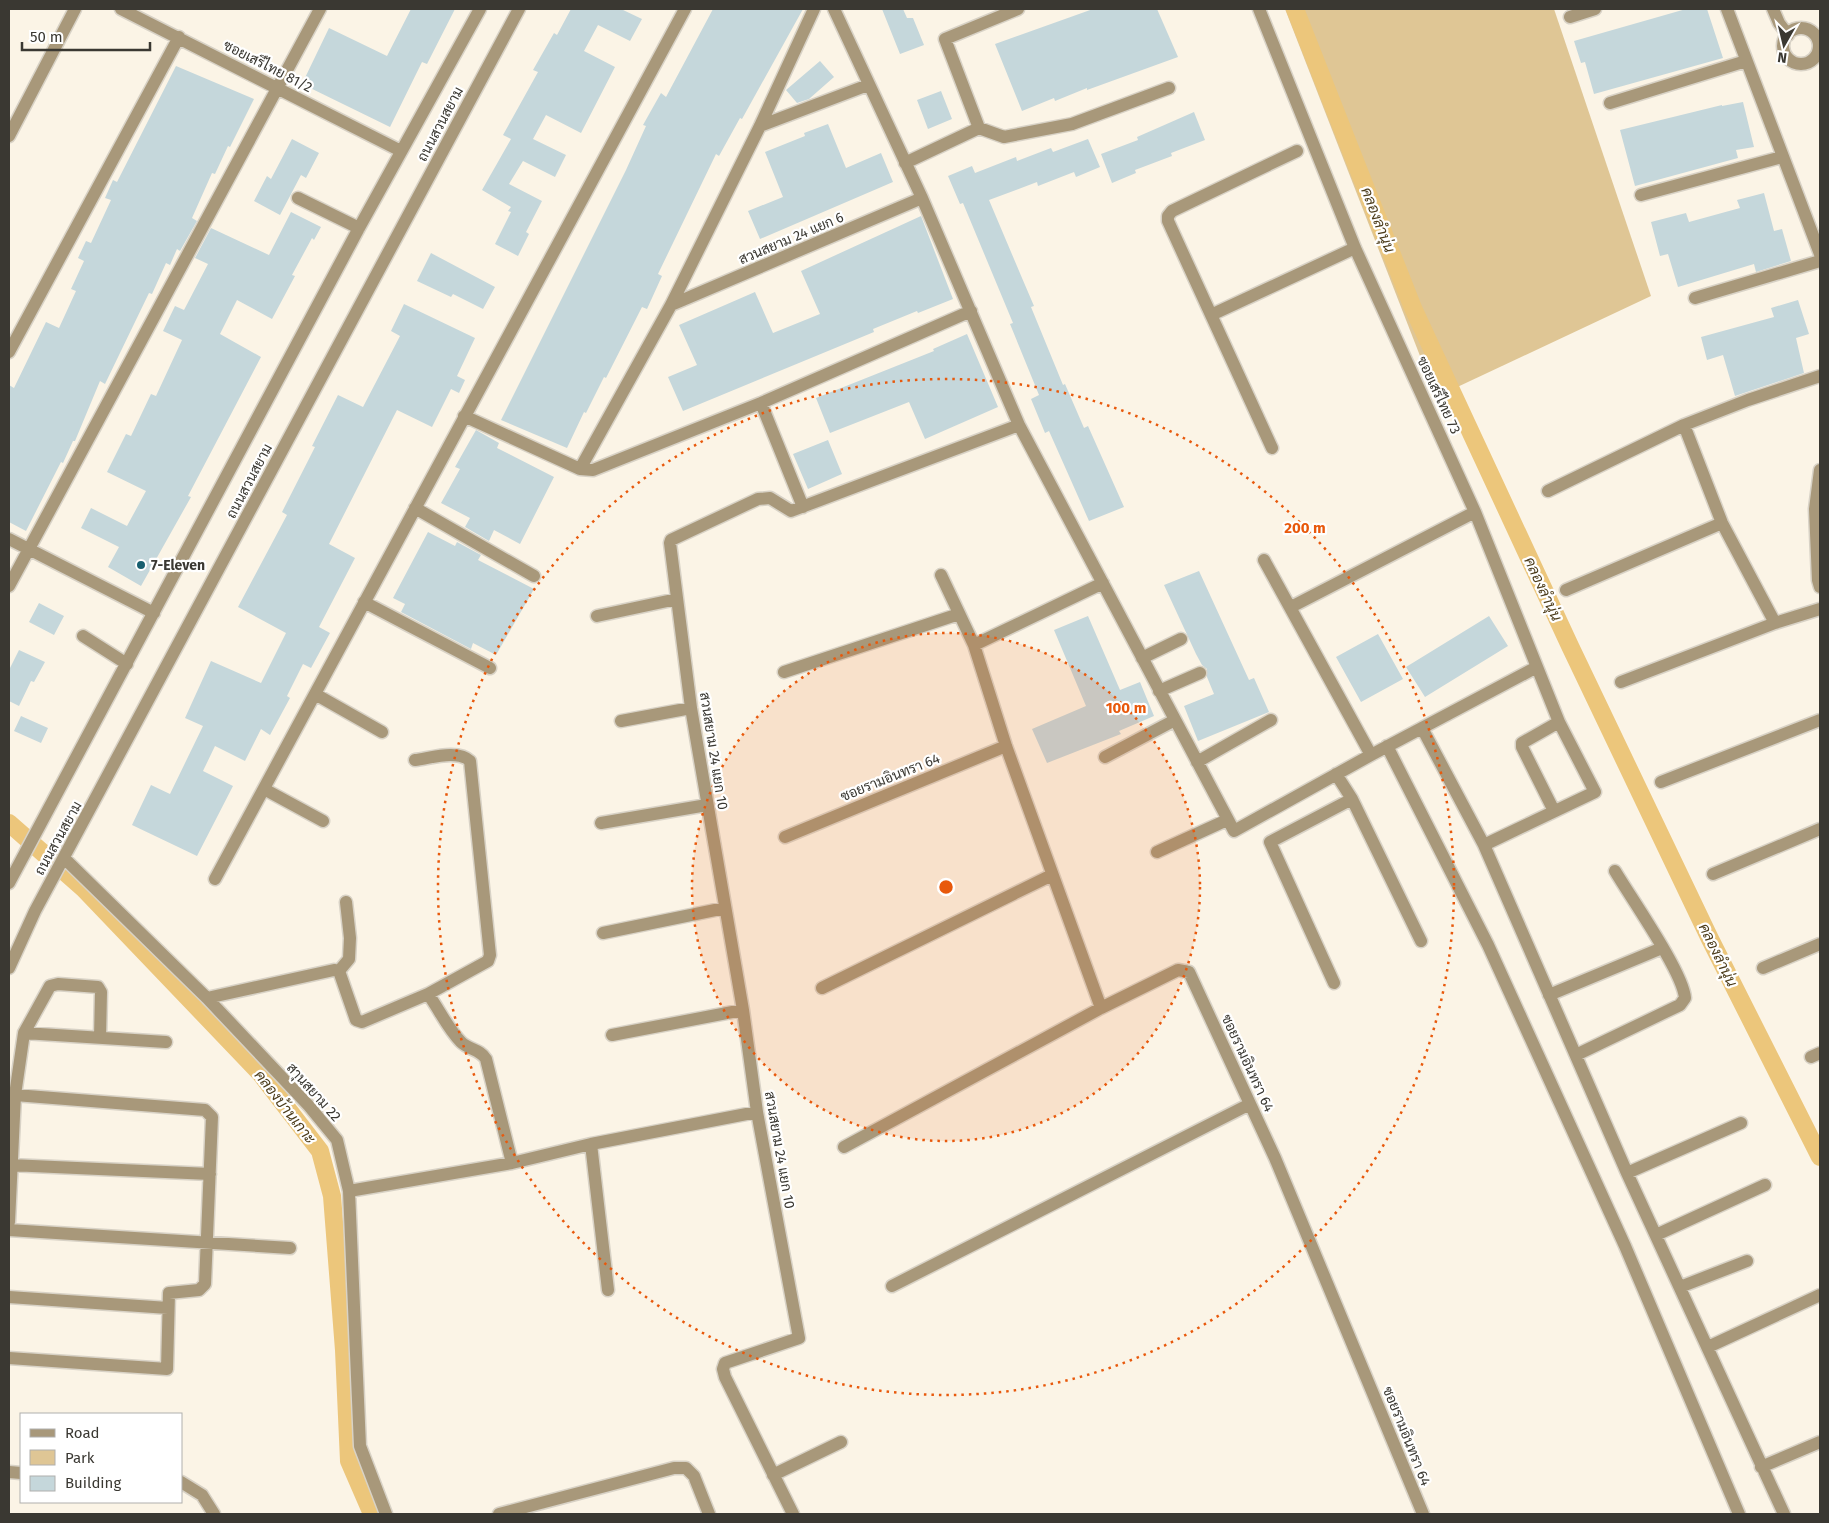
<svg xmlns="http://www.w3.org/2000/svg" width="1829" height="1523" viewBox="0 0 1829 1523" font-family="'Fira Sans',Sarabun,sans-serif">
  <rect width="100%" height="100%" fill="#fbf4e6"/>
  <!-- green -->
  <path fill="#dfc695" d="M1285,9h269l97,287 -215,101z"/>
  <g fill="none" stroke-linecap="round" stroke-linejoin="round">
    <!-- canal -->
    <path stroke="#ecc67b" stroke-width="18" d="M1295,9l118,299 157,338 140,293 110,218
      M9,823l75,66 176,184 60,78 12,45 12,154 5,111 23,53"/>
  </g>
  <!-- building -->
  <path fill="#c5d7db" d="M411,9h44l-28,55 -5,-2 -32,65 -88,-43 27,-56 58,28z
    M571,9h50l21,10 -12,22 -32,-16 -14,26 31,16 -34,66 -35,-18 -13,24 33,16 -11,22 -32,-16 -14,23 33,17 -16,31 3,2 -11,22 -23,-12 16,-32 -3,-1 3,-4 -29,-17 29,-51 -8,-4 35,-63 -5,-2 21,-37 3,2z
    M713,9h90l-61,110 -2,-1 -21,38 -3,-2 -58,120 4,2 -15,33 -5,-2 -36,71 -2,-1 -18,36 -2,-1 -17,36 -66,-28 125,-250 20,-44 -3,-1 18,-32 5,4z
    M882,9h21l4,9h6l11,27 -24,9z
    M1093,9h64l21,48 -91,33v-2l-32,13 -1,-3 -32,13 -27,-67z
    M1686,9h21l16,49 -129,36 -9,-32 -4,1 -7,-22z
    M820,61l14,16 -25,22 -12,4 -11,-13z
    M176,66l78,33 -24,48 -2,-1 -13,28 -3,-1 -20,45 5,3 -17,30 -3,-2 -7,16 -4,-2 -14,31 -3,-1 -44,91 -5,-3 -25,60h-2l-10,22 -2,-1 -35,69 -17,-9v-137l5,3 32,-66 13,6 17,-37 -5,-2 13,-28 -6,-3 8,-17 5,2 20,-43 -6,-2 8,-18 4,2z
    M941,91l11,28 -24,10 -11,-29z
    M1743,102l11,45 -18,3 2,8 -103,28 -15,-56 102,-25v1z
    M1194,112l11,28 -34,13 1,3 -37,14 1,3 -24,10 -11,-29 37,-14 -1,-3z
    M828,124l18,44 35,-15 12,29 -133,57 -12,-28 35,-14 -18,-45 40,-16 -1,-3z
    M292,139l27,14 -13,25 -5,-3 -21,40 -26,-14 13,-25 4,3z
    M1088,139l12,28 -24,10 -2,-5 -36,14 -1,-4 -48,18 33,78 12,28 -3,1 32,78 2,-1 19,44 4,-2 36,81 -35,14 -40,-90 -4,2 -14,-34 8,-4 -29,-71 3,-1 -50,-120 -3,1 -12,-28 24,-10 3,7 41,-16 1,4 34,-13 2,4z
    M1764,193l10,38 8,-2 9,32 -35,11 -2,-8 -76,23 -10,-33 -8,2 -9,-34 35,-9 3,9 51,-14 -3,-8z
    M291,212l30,15 -7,13 -2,-2 -20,37 3,1 -23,43 -35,-19 -17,34 41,23 -73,139 3,1 -50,89 -33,-19 11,-20 -38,-19 10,-20 36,18 19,-35 -39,-19 19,-38 5,2 20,-42 5,2 26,-56 -19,-9 12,-25 9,4 24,-46 -13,-6 16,-30 58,27z
    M921,216l32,83 -35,14 -1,-2 -44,18 1,3 -191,79 -15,-34 29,-12 -18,-40 76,-33 18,41 47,-19 -19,-43z
    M431,253l64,34 -12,22 -30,-15 -2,3 -34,-16z
    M1798,300l11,34 -13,4 8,35 -69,23 -12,-41 -16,5 -6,-23 73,-20 -3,-9z
    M404,304l71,34 -18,38 8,4 -6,13 -8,-4 -19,38 -35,-17 -68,134 26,14 -36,69 11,6 -19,35 -8,-4 -16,32 3,2 -20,37 -9,-6 -16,32 -30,-15 -12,25 30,15 -36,70 -65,-31 19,-40 19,9 33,-68 -18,-8 26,-57 50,22 25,-50 -48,-26 49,-92 -5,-3 33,-65 -3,-1 26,-51 25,12 37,-71 -9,-5z
    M967,334l31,73 -73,32 -16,-37 -79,31 -14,-35 118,-47 -1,-2z
    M476,430l23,13 -2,5 57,29 -34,67 -26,-14 -5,11 -24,-14 5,-9 -29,-15 19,-34 -5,-2z
    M828,440l14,34 -34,15 -15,-35z
    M428,532l27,14 2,-4 24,13 -3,5 56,29 -38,66 -23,-12 -2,6 -70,-37 4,-8 -12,-6z
    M1199,571l50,109 5,-2 15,34 -71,29 -14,-35 30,-12 -7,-17v-8l-5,-4 -6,-11 -32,-69z
    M39,603l25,13 -10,19 -25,-13z
    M1088,616l32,74 20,-8 14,34 -35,15 2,3 -74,29 -15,-34 54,-23 -32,-76z
    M1489,616l19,30 -83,51 -19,-30z
    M1378,634l25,45 -42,23 -25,-45z
    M19,650l26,12 -11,20 -3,-1 -12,25 -10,-5v-31z
    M21,716l27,12 -7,15 -27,-12z"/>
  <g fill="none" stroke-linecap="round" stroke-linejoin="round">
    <defs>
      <path id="minor" d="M121,9l280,142
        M834,9l88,189 97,227 215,406 137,-76 166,-88
        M1259,9l96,239 120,264 84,210 36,70 -111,53
        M1727,9l93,245
        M1773,9l6,14 9,12
        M1570,17l25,-8
        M1783 46a18 18 0 1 1 36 0a18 18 0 1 1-36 0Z
        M1610,103l136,-42
        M760,126l108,-41
        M979,128l-34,-89 73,-30
        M9,136l66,-127
        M905,163l74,-35 25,9 68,-13 97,-36
        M1641,195l141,-38
        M298,198l61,30
        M1695,298l125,-37
        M671,305l251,-107
        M1211,315l144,-67
        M9,352l170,-315
        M761,403l42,104
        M464,416l116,53 13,1 168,-67 210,-92
        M1684,425l38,98 53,100
        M1272,448l-104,-227v-5l4,-5 125,-60
        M580,469l91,-164 89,-179 54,-117
        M1820,470l-5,39 3,71 2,7
        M1548,491l136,-66 64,-25 72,-24
        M415,508l119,68
        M9,539l145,74
        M1264,560l107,195
        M941,575l33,70 32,101 95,262
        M9,586l311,-577
        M1566,590l156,-67
        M364,602l126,66
        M1291,607l184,-95
        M597,616l80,-17
        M83,636l44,28
        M974,645l129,-62
        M1142,658l39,-19
        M784,672l175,-58
        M1621,682l154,-59 45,-14
        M1159,691l41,-18
        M315,694l67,38
        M621,721l70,-13
        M1422,728l62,117 143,328 157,341
        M1387,746l101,199 137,301 114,268
        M1105,757l70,-37
        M1197,762l74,-42
        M1336,774l16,25
        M1661,782l159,-62
        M264,789l59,32
        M1554,811l-32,-64v-4l37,-21
        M601,823l106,-18
        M785,837l221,-91
        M1157,852l70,-32
        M64,858l143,140 102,108 28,34 12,51 11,255 26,68
        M1713,874l107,-45
        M215,879l470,-870
        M9,883l350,-655 121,-219
        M603,933l122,-25
        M9,968l26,-57 484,-902
        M1763,968l57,-24
        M339,971l17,49 6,2 66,-28 60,-33 2,-6 -20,-194c-12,-12 -39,-3 -55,-1
        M339,971l10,-12 1,-21 -4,-36
        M1334,983l-64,-141 82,-43 69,142
        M822,988l230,-113
        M428,994c11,15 20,35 33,48 8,8 19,7 25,17l26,104
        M1549,995l113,-47
        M207,998l127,-28 5,1
        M24,1033l142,9
        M612,1035l131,-25
        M1576,1055l104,-50 5,-7c-2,-26 -54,-100 -70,-127
        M1811,1057l9,-4
        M591,1144l17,146
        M844,1147l257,-139 77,-38 11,2 86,186 148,356
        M10,1165l200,9
        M1627,1173l114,-50
        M349,1191l163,-28 79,-19 166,-32
        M9,1222l6,-127 9,-62 26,-47 8,-2 40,3 3,5 -1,46
        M9,1230l281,18
        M1656,1235l109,-50
        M892,1286l358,-182
        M1680,1287l67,-26
        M9,1297l159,11
        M1708,1347l112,-52
        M9,1358l158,11 2,-76 30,-3 6,-6 7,-167 -7,-7 -190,-15
        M1761,1467l59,-25
        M9,1472l12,1
        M773,1475l68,-33
        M181,1482l21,13 12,19
        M499,1514l175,-46h12l8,8 15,38
        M793,1514l-68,-137 -2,-8 2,-6 74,-25 -42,-226 -14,-102 -52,-302 -21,-165 1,-3 87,-41 12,-1 21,13 228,-86"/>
    </defs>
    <!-- minor casing -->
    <use href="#minor" stroke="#d8d2c6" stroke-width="15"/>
    <!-- minor -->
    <use href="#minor" stroke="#a8987a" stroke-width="12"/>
  </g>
  <!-- distance rings -->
  <circle cx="946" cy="887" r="254" fill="#e8590c" fill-opacity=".12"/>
  <g fill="none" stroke="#e8590c" stroke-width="2.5" stroke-dasharray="2.5 5">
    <circle cx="946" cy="887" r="254"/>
    <circle cx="946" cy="887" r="508"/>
  </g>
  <!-- markers -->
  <circle fill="#175f6f" stroke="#fff" stroke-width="2" cx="141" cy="565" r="5"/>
  <g text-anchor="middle" stroke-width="4.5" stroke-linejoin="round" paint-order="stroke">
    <!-- street labels -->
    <g font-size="14" fill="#3a3832" stroke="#fff">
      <text transform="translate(268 66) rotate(27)" y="5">ซอยเสรีไทย 81/2</text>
      <text transform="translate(440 124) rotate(-62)" y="5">ถนนสวนสยาม</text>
      <text transform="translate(791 238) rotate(-23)" y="5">สวนสยาม 24 แยก 6</text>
      <text transform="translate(1439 395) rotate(65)" y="5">ซอยเสรีไทย 73</text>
      <text transform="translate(249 481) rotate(-62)" y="5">ถนนสวนสยาม</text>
      <text transform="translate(714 751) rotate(81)" y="5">สวนสยาม 24 แยก 10</text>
      <text transform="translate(890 777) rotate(-22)" y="5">ซอยรามอินทรา 64</text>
      <text transform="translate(58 838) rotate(-61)" y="5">ถนนสวนสยาม</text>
      <text transform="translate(1248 1063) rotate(65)" y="5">ซอยรามอินทรา 64</text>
      <text transform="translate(314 1092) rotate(48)" y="5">สาุนสยาม 22</text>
      <text transform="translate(780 1150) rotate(80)" y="5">สวนสยาม 24 แยก 10</text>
      <text transform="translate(1407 1436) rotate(68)" y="5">ซอยรามอินทรา 64</text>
    </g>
    <!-- poi labels -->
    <g font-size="14" font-weight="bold" fill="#3a3832" stroke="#fff" text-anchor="start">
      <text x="151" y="570">7-Eleven</text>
    </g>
    <!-- water labels -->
    <g font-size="15" font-style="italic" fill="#4c3c1b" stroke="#fff">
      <text transform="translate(1378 220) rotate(69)" y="5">คลองลำนุ่น</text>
      <text transform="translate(1543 589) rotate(65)" y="5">คลองลำนุ่น</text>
      <text transform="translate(1718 955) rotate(64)" y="5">คลองลำนุ่น</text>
      <text transform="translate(285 1107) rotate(52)" y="5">คลองบ้านเกาะ</text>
    </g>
  </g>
  <circle cx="946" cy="887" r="8" fill="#e8590c" stroke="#fff" stroke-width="2.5"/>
  <g font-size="15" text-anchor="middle" font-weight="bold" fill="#e8590c" stroke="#fff" stroke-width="4.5" stroke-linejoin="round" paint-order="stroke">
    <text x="1305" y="533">200 m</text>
    <text x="1126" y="713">100 m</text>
  </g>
  <!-- border -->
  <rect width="1829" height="1523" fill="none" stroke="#3a3832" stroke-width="20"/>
  <!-- legend -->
  <rect x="20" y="1413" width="162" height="90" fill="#ffffff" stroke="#b0afad"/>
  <rect x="30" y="1429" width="25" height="8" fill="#a8987a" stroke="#b0afad"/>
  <text x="65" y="1438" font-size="15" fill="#3a3832">Road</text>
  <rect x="30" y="1450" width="25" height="15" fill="#dfc695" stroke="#b0afad"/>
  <text x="65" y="1463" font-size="15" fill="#3a3832">Park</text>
  <rect x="30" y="1476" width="25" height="15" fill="#c5d7db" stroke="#b0afad"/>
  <text x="65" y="1488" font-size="15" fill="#3a3832">Building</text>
  <!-- north arrow -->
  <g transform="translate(1784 45) rotate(188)" stroke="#ffffff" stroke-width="4" paint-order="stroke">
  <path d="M0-4L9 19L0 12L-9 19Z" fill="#3a3832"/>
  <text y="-8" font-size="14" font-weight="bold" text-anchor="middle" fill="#3a3832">N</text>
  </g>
  <!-- scale -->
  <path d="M22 42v8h128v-8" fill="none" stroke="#3a3832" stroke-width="2.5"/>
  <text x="30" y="42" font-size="15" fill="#3a3832" stroke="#ffffff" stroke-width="4" paint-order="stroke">50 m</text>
</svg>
